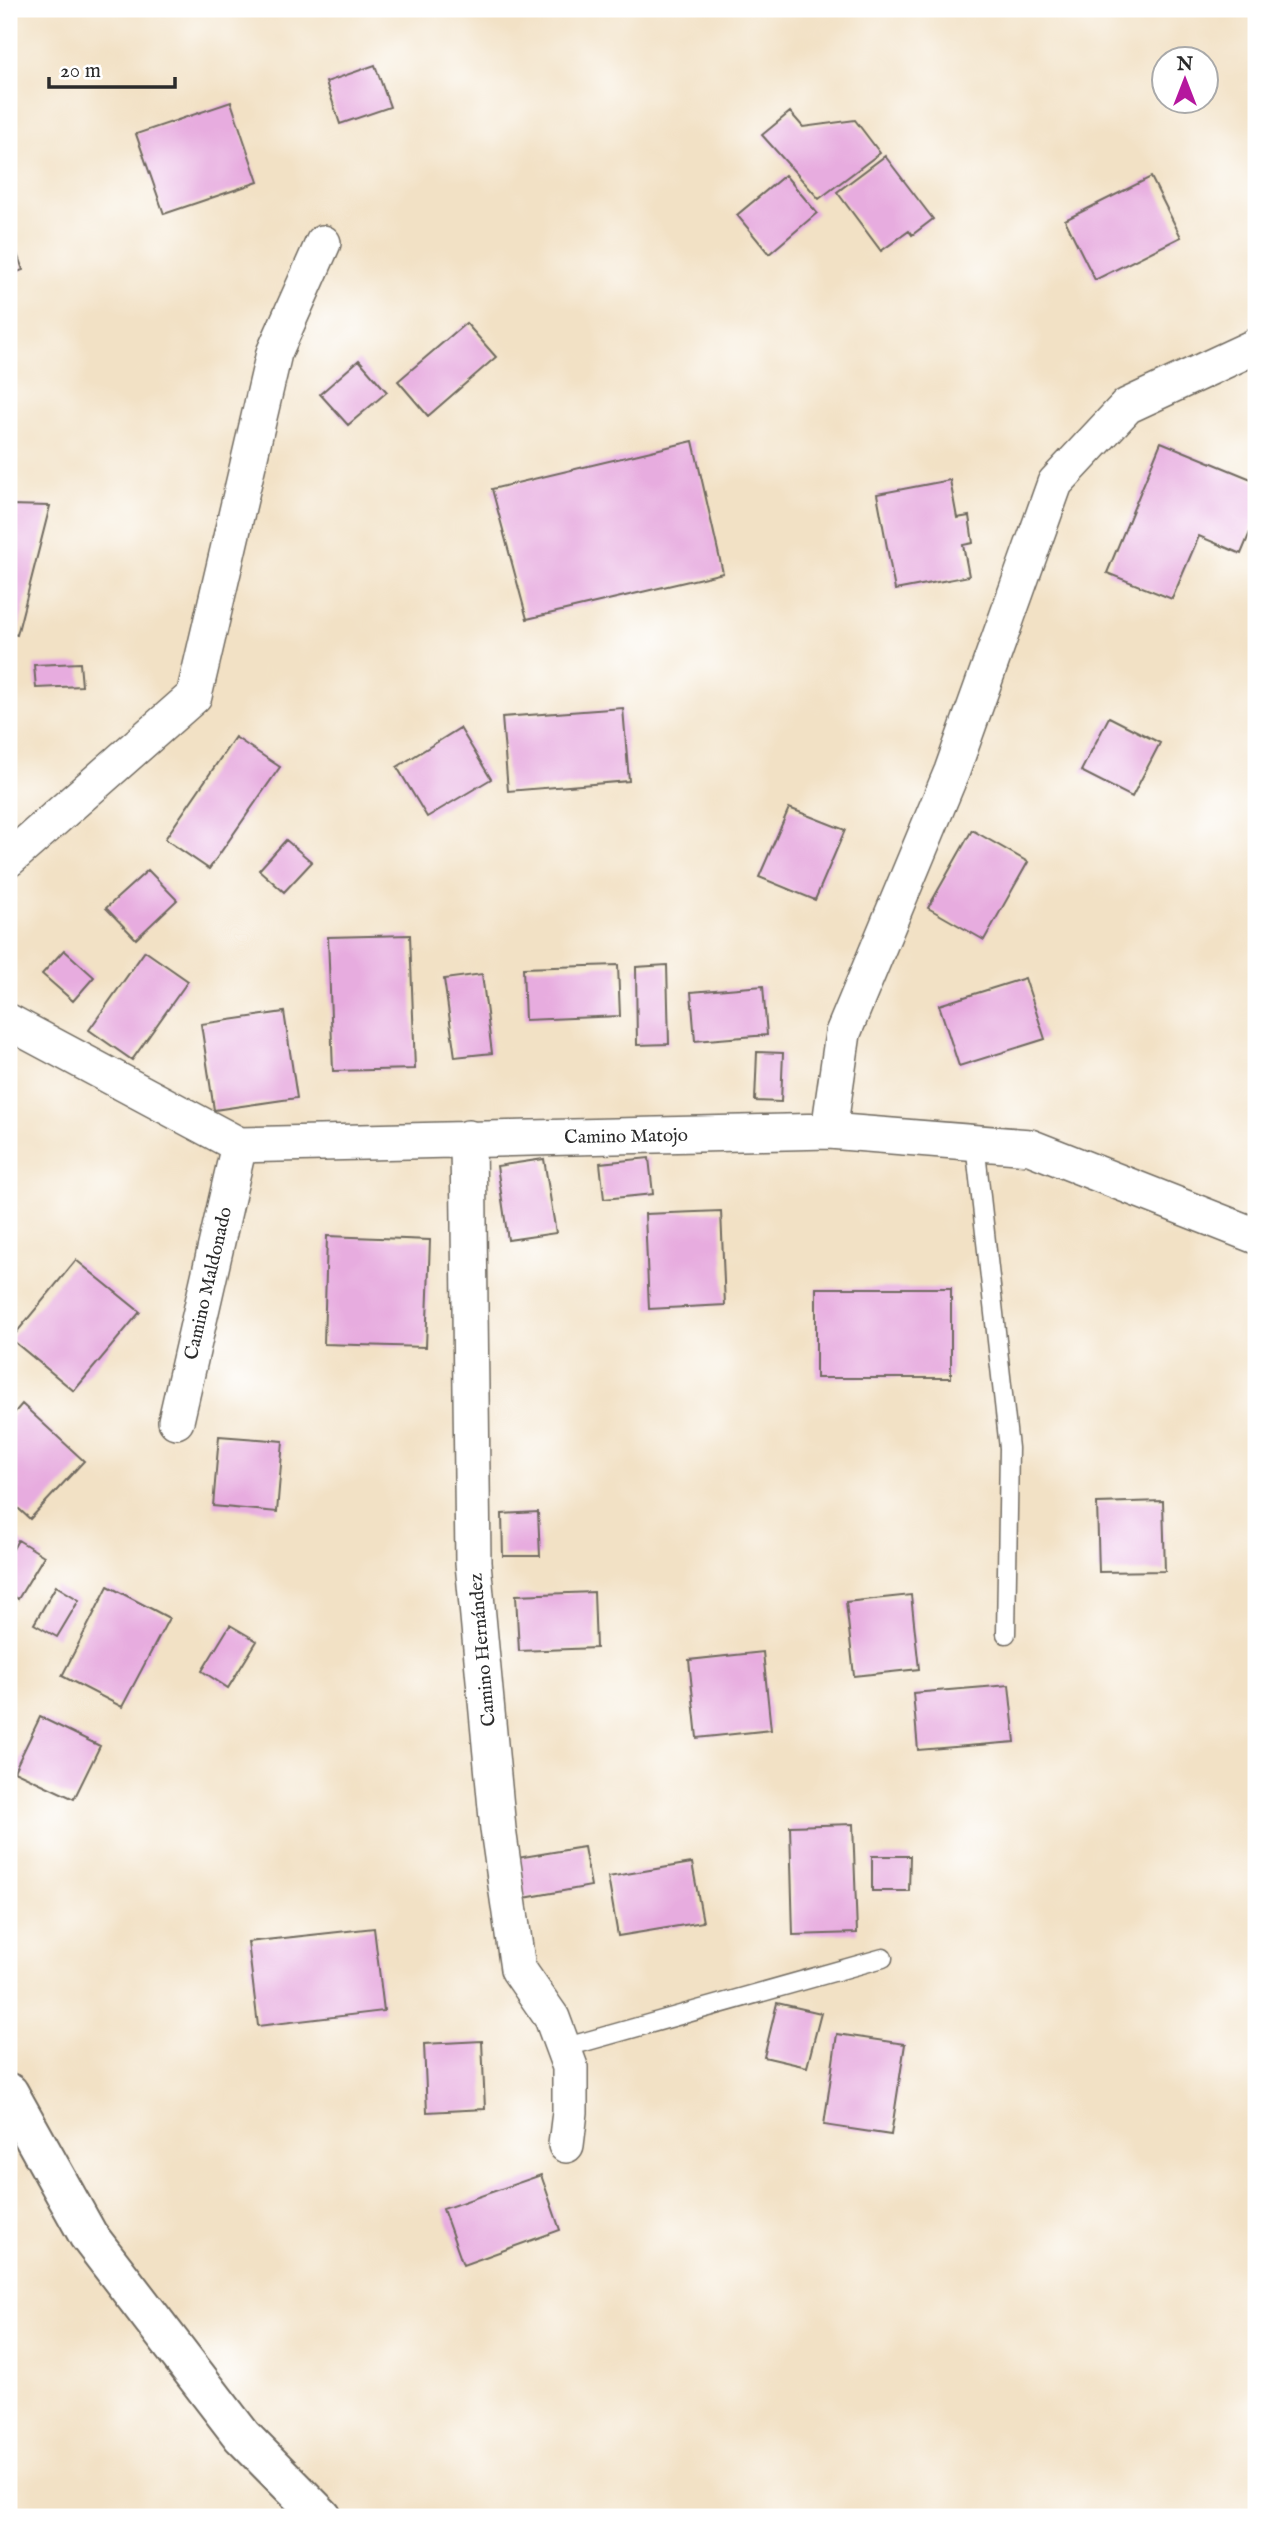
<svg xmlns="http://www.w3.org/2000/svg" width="1265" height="2526" viewBox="0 0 1265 2526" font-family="'IM FELL English',serif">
  <rect width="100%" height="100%" fill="#fff"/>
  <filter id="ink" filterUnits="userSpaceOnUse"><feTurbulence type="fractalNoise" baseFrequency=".0143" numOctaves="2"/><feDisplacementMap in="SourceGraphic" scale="14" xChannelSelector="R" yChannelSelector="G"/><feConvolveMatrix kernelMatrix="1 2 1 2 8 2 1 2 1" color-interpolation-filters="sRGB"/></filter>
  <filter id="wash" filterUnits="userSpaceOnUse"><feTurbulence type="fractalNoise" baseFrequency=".00686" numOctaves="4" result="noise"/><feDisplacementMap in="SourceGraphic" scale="28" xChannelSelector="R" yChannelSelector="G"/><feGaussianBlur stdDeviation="1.57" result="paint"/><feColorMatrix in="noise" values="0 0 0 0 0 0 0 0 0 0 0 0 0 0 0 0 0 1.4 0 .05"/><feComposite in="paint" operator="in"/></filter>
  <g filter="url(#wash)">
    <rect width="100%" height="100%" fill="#f2e1c5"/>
    <g id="blocks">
      <!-- building -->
      <path fill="#e7acdf" d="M375,65l15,42 -50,17 -14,-42z
        M231,102l27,80 -94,32 -28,-80z
        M790,112l13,15 52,-7 25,33 -61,46 -57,-64z
        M885,156l48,63 -21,16 -3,-4 -28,20 -44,-59z
        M785,175l32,38 -48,41 -32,-39z
        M1151,177l30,60 -86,43 -30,-60z
        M9,232l14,38 -14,5z
        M466,323l30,34 -68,59 -30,-35z
        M359,360l28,32 -39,33 -28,-31z
        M693,441l30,132 -196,46 -35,-130z
        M1161,442l95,39v37l-15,36 -42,-18 -27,63 -65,-26z
        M950,480l7,38 12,-2 4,27 -10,2 6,31 -74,14 -18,-96z
        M9,505l41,1 -33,129 -8,-2z
        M80,663l2,23 -46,2 -2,-23z
        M623,708l6,73 -121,10 -6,-74z
        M1109,717l51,26 -28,54 -51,-26z
        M460,728l31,51 -64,38 -30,-50z
        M235,737l45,30 -71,102 -44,-30z
        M789,808l56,22 -30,70 -56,-23z
        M972,830l56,32 -44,78 -56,-32z
        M286,840l26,22 -28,30 -25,-22z
        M148,870l29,30 -41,39 -30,-31z
        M410,935l5,134 -82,2 -5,-134z
        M64,950l30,27 -21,24 -31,-27z
        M145,951l43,30 -56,79 -43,-30z
        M618,965l2,51 -95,4 -2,-52z
        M667,965l2,79 -32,1 -1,-78z
        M482,974l10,79 -37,4 -11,-78z
        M1025,978l20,61 -86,27 -20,-61z
        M763,986l4,49 -72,6 -4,-49z
        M284,1012l13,86 -83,12 -13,-86z
        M757,1052l26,1 -2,49 -26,-1z
        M649,1158l4,36 -49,5 -4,-36z
        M544,1159l12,74 -48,7 -11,-74z
        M721,1211l4,94 -76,4 -4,-95z
        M327,1236l103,4 -4,107 -102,-3z
        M76,1260l64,52 -66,79 -63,-52z
        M816,1288h135v90h-135z
        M22,1404l62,57 -54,58 -21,-19v-81z
        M219,1436l64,5 -6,71 -64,-6z
        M1163,1501l2,70 -66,1 -2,-69z
        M538,1512l2,44h-37l-1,-42z
        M18,1540l26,16 -26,43 -9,-6v-37z
        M56,1586l23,14 -22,37 -23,-13z
        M108,1586l61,32 -47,89 -60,-31z
        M594,1592l2,56 -77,3 -3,-56z
        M911,1595l8,74 -65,7 -8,-74z
        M230,1625l27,16 -29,47 -26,-17z
        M763,1652l8,78 -74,8 -8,-78z
        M1009,1685l6,57 -97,8 -5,-57z
        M40,1717l60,29 -26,53 -60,-28z
        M853,1824l4,109 -64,2 -3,-109z
        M584,1847l7,39 -67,12 -7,-40z
        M872,1856h38l-1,35h-37z
        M692,1863l11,59 -85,14 -10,-59z
        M374,1928l10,83 -126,15 -10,-84z
        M777,2003l44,10 -14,54 -43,-10z
        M837,2034l68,10 -14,91 -67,-10z
        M482,2041l3,68 -58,3 -3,-68z
        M541,2175l19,55 -97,35 -20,-56z"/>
    </g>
  </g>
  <g filter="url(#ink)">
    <use href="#blocks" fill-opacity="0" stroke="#716b61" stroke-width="2"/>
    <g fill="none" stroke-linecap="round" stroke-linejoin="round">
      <defs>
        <path id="service" d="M975,1143l34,305 -3,186
          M563,2048l320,-90"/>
        <path id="minor" d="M9,859l185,-163 80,-343 49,-110
          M9,1022l230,123 590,-14 201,16 226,89
          M829,1131l14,-98 109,-262 103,-288 72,-77 129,-60
          M468,1138l5,425 25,266 20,140 34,49 18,49v45l-4,33
          M176,1421l63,-276"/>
        <path id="tertiary" d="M9,2093l79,142 154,201 80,81"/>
      </defs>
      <!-- service casing -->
      <use href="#service" stroke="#716b61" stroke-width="21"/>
      <!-- minor casing -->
      <use href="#minor" stroke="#716b61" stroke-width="38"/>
      <!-- tertiary casing -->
      <use href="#tertiary" stroke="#716b61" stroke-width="42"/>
      <!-- service -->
      <use href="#service" stroke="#fff" stroke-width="18"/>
      <!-- minor -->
      <use href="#minor" stroke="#fff" stroke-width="35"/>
      <!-- tertiary -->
      <use href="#tertiary" stroke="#fff" stroke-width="38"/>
    </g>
  </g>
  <g text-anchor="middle" stroke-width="5" stroke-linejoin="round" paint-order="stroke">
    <!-- street labels -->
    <g font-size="19" fill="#2b2b2b" stroke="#fff">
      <text transform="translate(626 1135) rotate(-1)" y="7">Camino Matojo</text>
      <text transform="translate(207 1283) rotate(-77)" y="7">Camino Maldonado</text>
      <text transform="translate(481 1650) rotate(-95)" y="7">Camino Hernández</text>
    </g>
  </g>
  <!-- margin -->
  <rect width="1265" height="2526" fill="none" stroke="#fff" stroke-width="35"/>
  <!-- north arrow -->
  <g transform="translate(1185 80)"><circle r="33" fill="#ffffff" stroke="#aaaaaa" stroke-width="2"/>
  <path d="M0-5L12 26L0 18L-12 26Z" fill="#b5179e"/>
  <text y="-10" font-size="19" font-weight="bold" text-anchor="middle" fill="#2b2b2b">N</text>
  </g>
  <!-- scale -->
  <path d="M49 77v10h126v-10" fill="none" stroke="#2b2b2b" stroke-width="3.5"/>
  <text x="60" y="77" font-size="21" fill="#2b2b2b" stroke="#ffffff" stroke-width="5" paint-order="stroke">20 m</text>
</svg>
